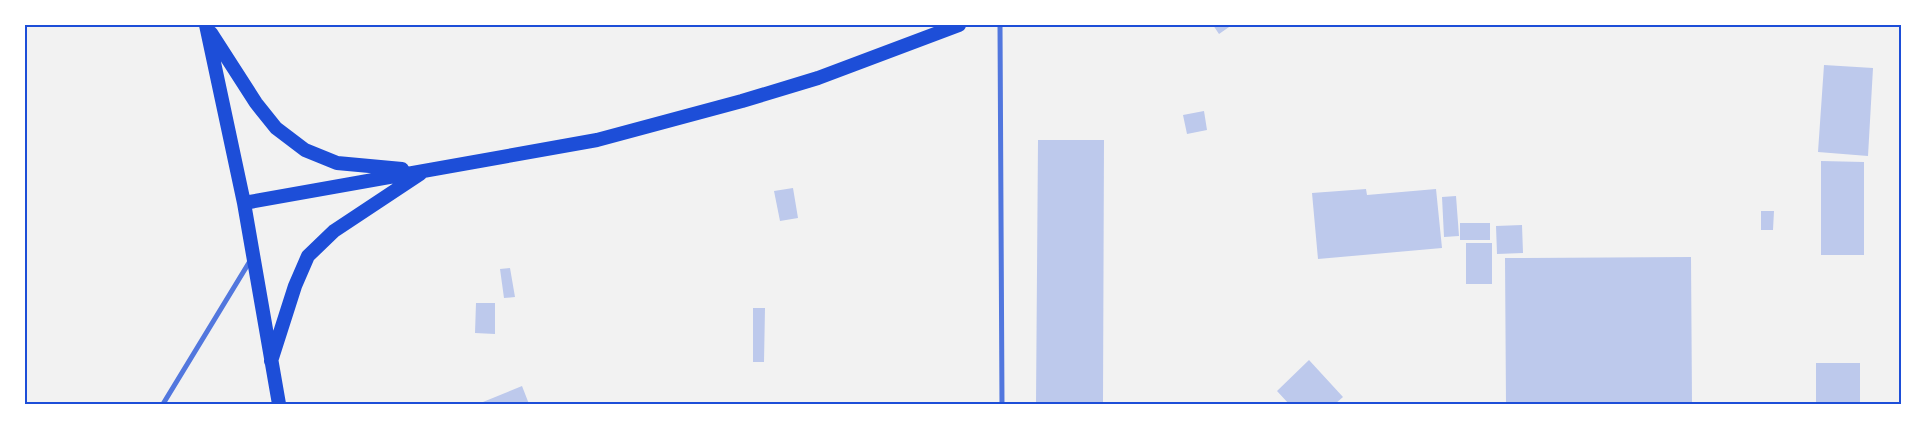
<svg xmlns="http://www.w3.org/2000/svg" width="1926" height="429" viewBox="0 0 1926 429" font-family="Montserrat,sans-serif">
  <rect width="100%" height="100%" fill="#f2f2f2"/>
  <!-- building -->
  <path fill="#bdc9ec" d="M1213,25h19l-13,9z
    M1824,65l49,3 -5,88 -50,-4z
    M1204,111l3,19 -20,4 -4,-19z
    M1038,140h66l-1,264h-67z
    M1821,161l43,1v93h-43z
    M793,188l5,30 -18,3 -6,-30z
    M1366,189l1,6 69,-6 6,59 -124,11 -6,-66z
    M1456,196l3,40 -15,1 -2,-40z
    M1761,211h13l-1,19h-12z
    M1460,223h30v17h-30z
    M1522,225l1,28 -26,1 -1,-28z
    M1466,243h26v41h-26z
    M1691,257l1,147h-186l-1,-146z
    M510,268l5,29 -11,1 -4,-29z
    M476,303h19v31l-20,-1z
    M753,308h12l-1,54h-11z
    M1309,360l34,37 -8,7h-46l-12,-13z
    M1816,363h44v41h-44z
    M522,386l7,18h-51z"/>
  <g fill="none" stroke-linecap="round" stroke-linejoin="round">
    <!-- minor -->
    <path stroke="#5277de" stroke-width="5" d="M1000,25l2,379
      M163,404l87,-143"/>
    <!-- trunk -->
    <path stroke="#1d4ed8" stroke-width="14" d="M206,25l38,178 35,201
      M211,33l45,70 20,25 29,22 32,13 65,6
      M244,203l353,-63 145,-39 76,-23 141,-53
      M271,361l24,-75 13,-30 26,-25 86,-57"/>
  </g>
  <!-- border -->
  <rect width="1926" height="429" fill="none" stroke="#ffffff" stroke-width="52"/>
  <rect x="26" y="26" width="1874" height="377" fill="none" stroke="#1d4ed8" stroke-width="2"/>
</svg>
